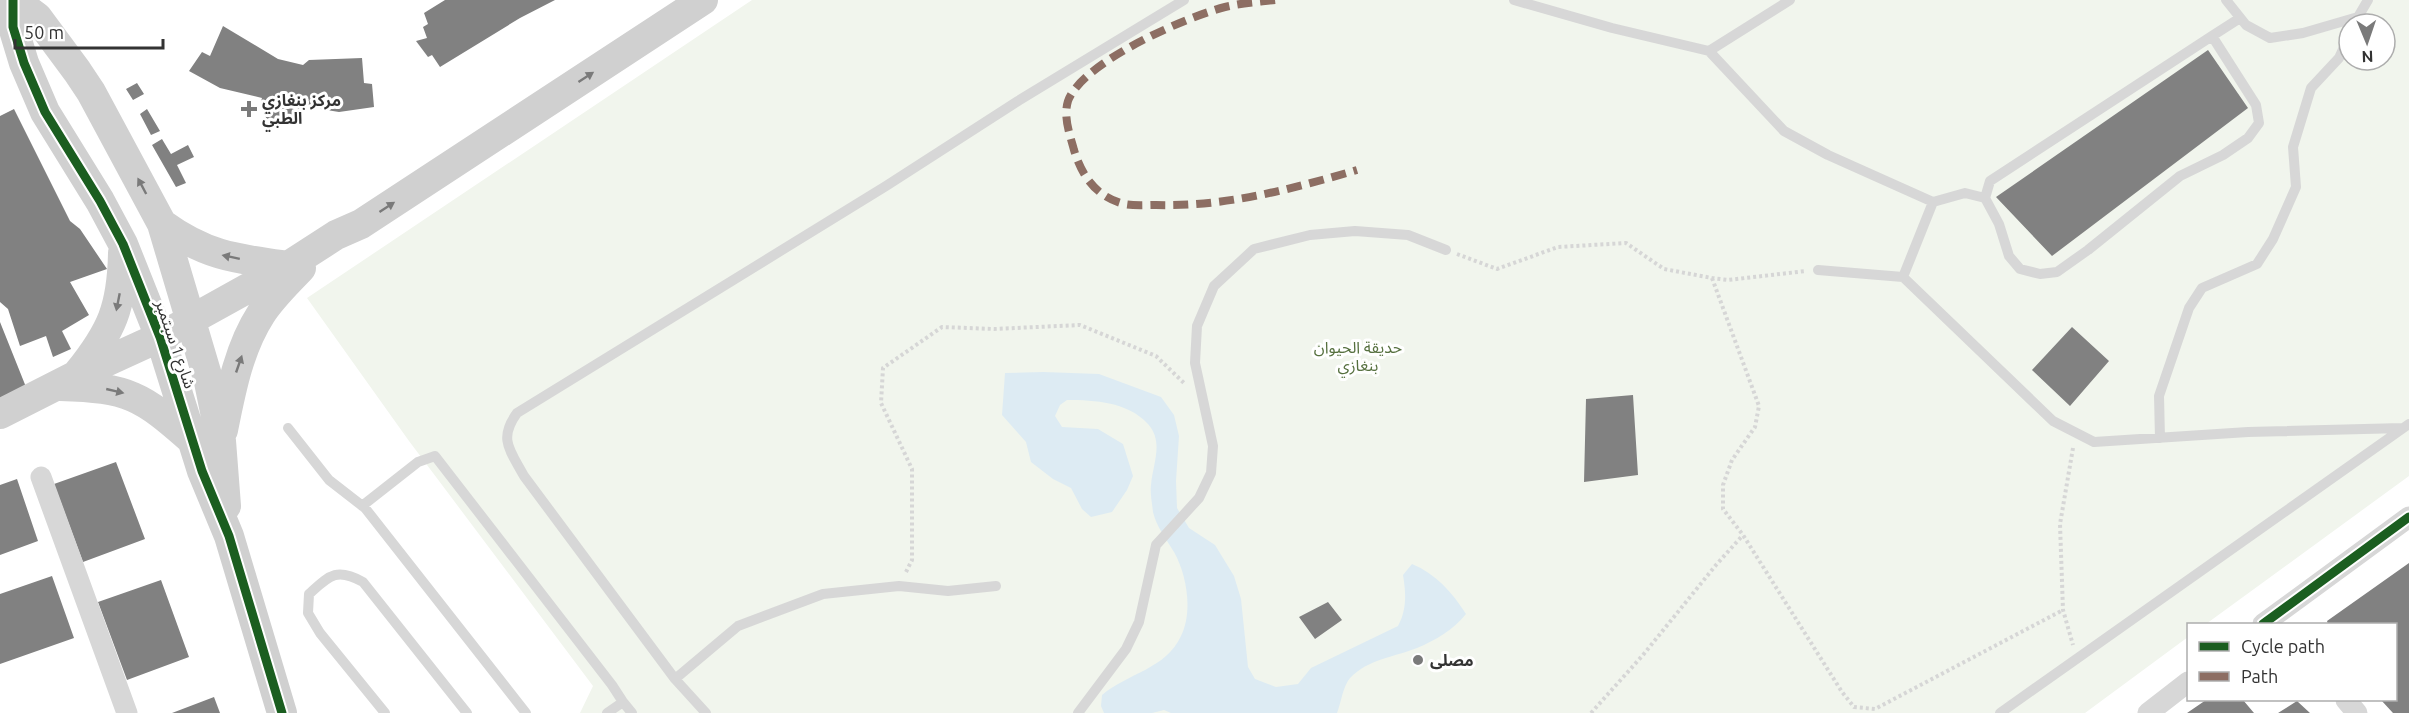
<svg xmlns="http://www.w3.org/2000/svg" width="2409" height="713" viewBox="0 0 2409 713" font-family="Ubuntu,'Noto Sans Arabic',sans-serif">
  <rect width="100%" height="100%" fill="#fff"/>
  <!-- green -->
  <path fill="#f1f5ed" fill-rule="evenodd" d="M752,0h1657v476l-203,148h-18v13l-103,76h-1505l13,-27 -184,-245 -102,-143zM2349,24h36v36h-36z"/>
  <!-- water -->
  <path fill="#ddebf3" d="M1043,372l56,2 62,23 13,18 5,21 -3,45 1,27 12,20 26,17 19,31 7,23 7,68 7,12 21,8 22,-3 13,-16 87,-42c9,-17 8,-33 5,-51l9,-11c24,10 40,28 54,50 -13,16 -30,26 -49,34 -22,9 -49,11 -67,30 -7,8 -9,25 -13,35h-166l-7,-3 -12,3h-48l-3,-7 1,-11c26,-22 64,-26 79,-59 12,-24 6,-61 -7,-84 -7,-12 -18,-26 -21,-40 -1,-9 -3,-19 -2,-27 2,-22 13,-43 -3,-61 -20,-22 -53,-24 -81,-24l-7,5 -5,11 7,11 36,2 25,15 10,32 -6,14 -15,22 -21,5 -9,-8 -11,-21 -18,-9 -22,-17 -5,-20 -24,-27 3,-42z"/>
  <!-- building -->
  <path fill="#818181" d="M445,0h110l-35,18 -80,49 -8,-12 -4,2 -12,-16 11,-3 -4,-11 5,-3 -4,-11z
    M223,26l55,33 25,6 6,-5 53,-2 2,25 8,1 2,23 -35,5 -37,-6 1,8 -12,12 -23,-4 -8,-17 2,-7 -42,-10 -31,-17 13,-19 8,4z
    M2208,50l40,58 -196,148 -56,-59z
    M137,83l7,11 -11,6 -7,-11z
    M14,109l56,112 10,8 27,40 -37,13 19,33 -27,16 9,18 -18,8 -7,-21 -26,10 -12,-37 -8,-7v-186z
    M147,109l13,22 -9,4 -11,-21z
    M162,139l9,15 17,-9 6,12 -17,8 9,18 -10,4 -24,-42z
    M0,322l30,75 -30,12z
    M2072,327l37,34 -39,45 -38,-36z
    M1633,395l5,80 -54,7 2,-83z
    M116,462l29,77 -62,23 -29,-78z
    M17,479l21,62 -38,14v-70z
    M2409,563v150h-16l-12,-13h15v-76h-68l-1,-3z
    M52,576l22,62 -74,26v-70z
    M161,580l28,77 -62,23 -29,-78z
    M1328,602l14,18 -27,19 -16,-22z
    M214,697l6,16h-48z
    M2206,700h37l11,13h-67z
    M2297,701l13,12h-32z"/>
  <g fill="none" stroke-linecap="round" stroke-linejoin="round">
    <!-- path -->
    <path stroke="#d6d6d6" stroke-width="4" stroke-dasharray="3 3" stroke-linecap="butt" d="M1457,254l40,15 61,-22 68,-4 38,26 48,9 16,2 78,-9
      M1712,278l47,128 -4,21 -23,33 -9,25v24l20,26 99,157 12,15 21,2 188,-99
      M2073,448l-13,76 3,86 10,35
      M906,572l6,-12v-91l-31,-66 2,-35 59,-41 52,2 86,-4 76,31 29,28
      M1591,713l52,-58 73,-90 27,-30"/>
    <!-- lane -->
    <path stroke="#d7d7d7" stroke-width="10" d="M1514,0l98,28 97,23
      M1790,0l-81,51 75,80 44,24 105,47 -30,75
      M2226,0l20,25 24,13 33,-5 55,-16 10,-17
      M2212,36l44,69 3,18 -11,15 -25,17 -43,21 -92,74 -31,22 -17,2 -20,-5 -11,-13 -10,-32 -14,-26 5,-17 222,-145 28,-18
      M1933,202l32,-9 20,5
      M1818,270l85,7 150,144 41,21 154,-10 155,-4
      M288,428l41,52 36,28 161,205
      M2160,438l-1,-42 30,-88 13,-20 55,-24 16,-25 23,-52 -3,-40 18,-59 28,-30 10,-22
      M362,506l56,-44 17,-6 177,229 11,17 -16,11
      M675,679l63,-53 85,-32 76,-8 49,5 48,-5
      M623,702l9,11
      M385,713l-65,-80 -12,-20 1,-19c20,-18 27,-27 54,-12l104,131
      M706,713l-31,-34 -151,-203c-14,-26 -26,-37 -7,-63l369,-227 132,-85 166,-101
      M1078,713l48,-64 13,-27 17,-77 43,-47 12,-25 2,-27 -18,-83 2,-37 17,-40 40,-37 56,-14 45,-4 53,4 38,15
      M2000,713l409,-289"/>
    <!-- street -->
    <path stroke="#d7d7d7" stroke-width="21" d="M41,477l86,236
      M2263,624l146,-107
      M2346,700l11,13
      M2148,713l40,-31"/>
    <!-- secondary -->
    <path stroke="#d0d0d0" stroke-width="30" d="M13,0v27l11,36 21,49 55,89 23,43 37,93 42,134 27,65 53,177
      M14,0l23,17 40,54 14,21 71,132 47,158 12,59 5,65
      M162,224c44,32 74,35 126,42
      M78,373c34,-42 44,-66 45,-120
      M60,386c69,2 81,9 133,55
      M0,414l77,-39 83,-38 128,-71 48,-31 25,-11 342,-224
      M223,430c8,-40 16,-82 38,-116 11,-17 26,-31 40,-46"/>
    <!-- quiet -->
    <path stroke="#8d6e63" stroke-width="8" stroke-dasharray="15 8" stroke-linecap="butt" d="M1275,0c-17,2 -34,3 -50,7 -39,10 -143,55 -157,94 -5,16 2,34 6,49 8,27 23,47 50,54 10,2 22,1 32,1 69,2 136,-16 201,-35"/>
    <defs>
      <path id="cycleway" d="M13,0v27l11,36 21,49 55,89 23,43 37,93 42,134 27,65 53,177
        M2263,624l146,-107"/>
    </defs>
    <!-- cycleway casing -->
    <use href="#cycleway" stroke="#fff" stroke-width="13"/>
    <!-- cycleway -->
    <use href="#cycleway" stroke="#1b5e20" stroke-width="9"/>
  </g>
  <!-- one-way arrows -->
  <defs><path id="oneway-solid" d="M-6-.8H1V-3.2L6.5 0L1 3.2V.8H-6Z" transform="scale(1.5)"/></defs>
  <g fill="#7a7a7a">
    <use href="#oneway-solid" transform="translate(586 77) rotate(-33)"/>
    <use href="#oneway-solid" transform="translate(142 186) rotate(-118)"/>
    <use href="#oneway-solid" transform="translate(387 207) rotate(-33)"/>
    <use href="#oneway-solid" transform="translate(231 257) rotate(-168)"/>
    <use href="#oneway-solid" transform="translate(118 302) rotate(101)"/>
    <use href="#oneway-solid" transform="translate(239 364) rotate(-71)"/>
    <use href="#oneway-solid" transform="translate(115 391) rotate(13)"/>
  </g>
  <!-- markers -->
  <g fill="#7a7a7a" stroke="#fff" stroke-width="2">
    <path d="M246 100h6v6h6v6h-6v6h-6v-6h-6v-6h6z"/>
    <circle cx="1418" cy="660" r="6"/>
  </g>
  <g text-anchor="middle" stroke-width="6" stroke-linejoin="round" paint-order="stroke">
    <!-- poi labels -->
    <g font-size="16" font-weight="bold" fill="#333" stroke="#fff" text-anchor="start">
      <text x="262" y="106">مركز بنغازي<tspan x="262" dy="18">الطبي</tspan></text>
      <text x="1430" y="666">مصلى</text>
    </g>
    <!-- street labels -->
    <g font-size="16" fill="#333" stroke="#fff">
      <text transform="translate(176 344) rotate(71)" y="6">شارع 1 سبتمبر</text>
    </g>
    <!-- park labels -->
    <g font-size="16" fill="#56703f" stroke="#fff">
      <text x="1358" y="353">حديقة الحيوان<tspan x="1358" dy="18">بنغازي</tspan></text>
    </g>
  </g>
  <!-- legend -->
  <rect x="2187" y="623" width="210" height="78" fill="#ffffff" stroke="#adadad" stroke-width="1.5"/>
  <rect x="2199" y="642" width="30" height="9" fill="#1b5e20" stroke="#adadad" stroke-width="1.5"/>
  <text x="2241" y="653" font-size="18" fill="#333333">Cycle path</text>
  <rect x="2199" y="672" width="30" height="9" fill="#8d6e63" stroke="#adadad" stroke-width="1.5"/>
  <text x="2241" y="683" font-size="18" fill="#333333">Path</text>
  <!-- north arrow -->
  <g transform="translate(2367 42) rotate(178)"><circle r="28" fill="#ffffff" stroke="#adadad" stroke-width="1.5"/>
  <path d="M0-4.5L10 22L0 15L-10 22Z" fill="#7a7a7a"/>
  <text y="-9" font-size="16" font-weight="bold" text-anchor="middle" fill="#333333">N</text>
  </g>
  <!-- scale -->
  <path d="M15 39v9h148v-9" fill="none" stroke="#333333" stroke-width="3"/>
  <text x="24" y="39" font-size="18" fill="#333333" stroke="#ffffff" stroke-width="4.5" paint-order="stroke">50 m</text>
</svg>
